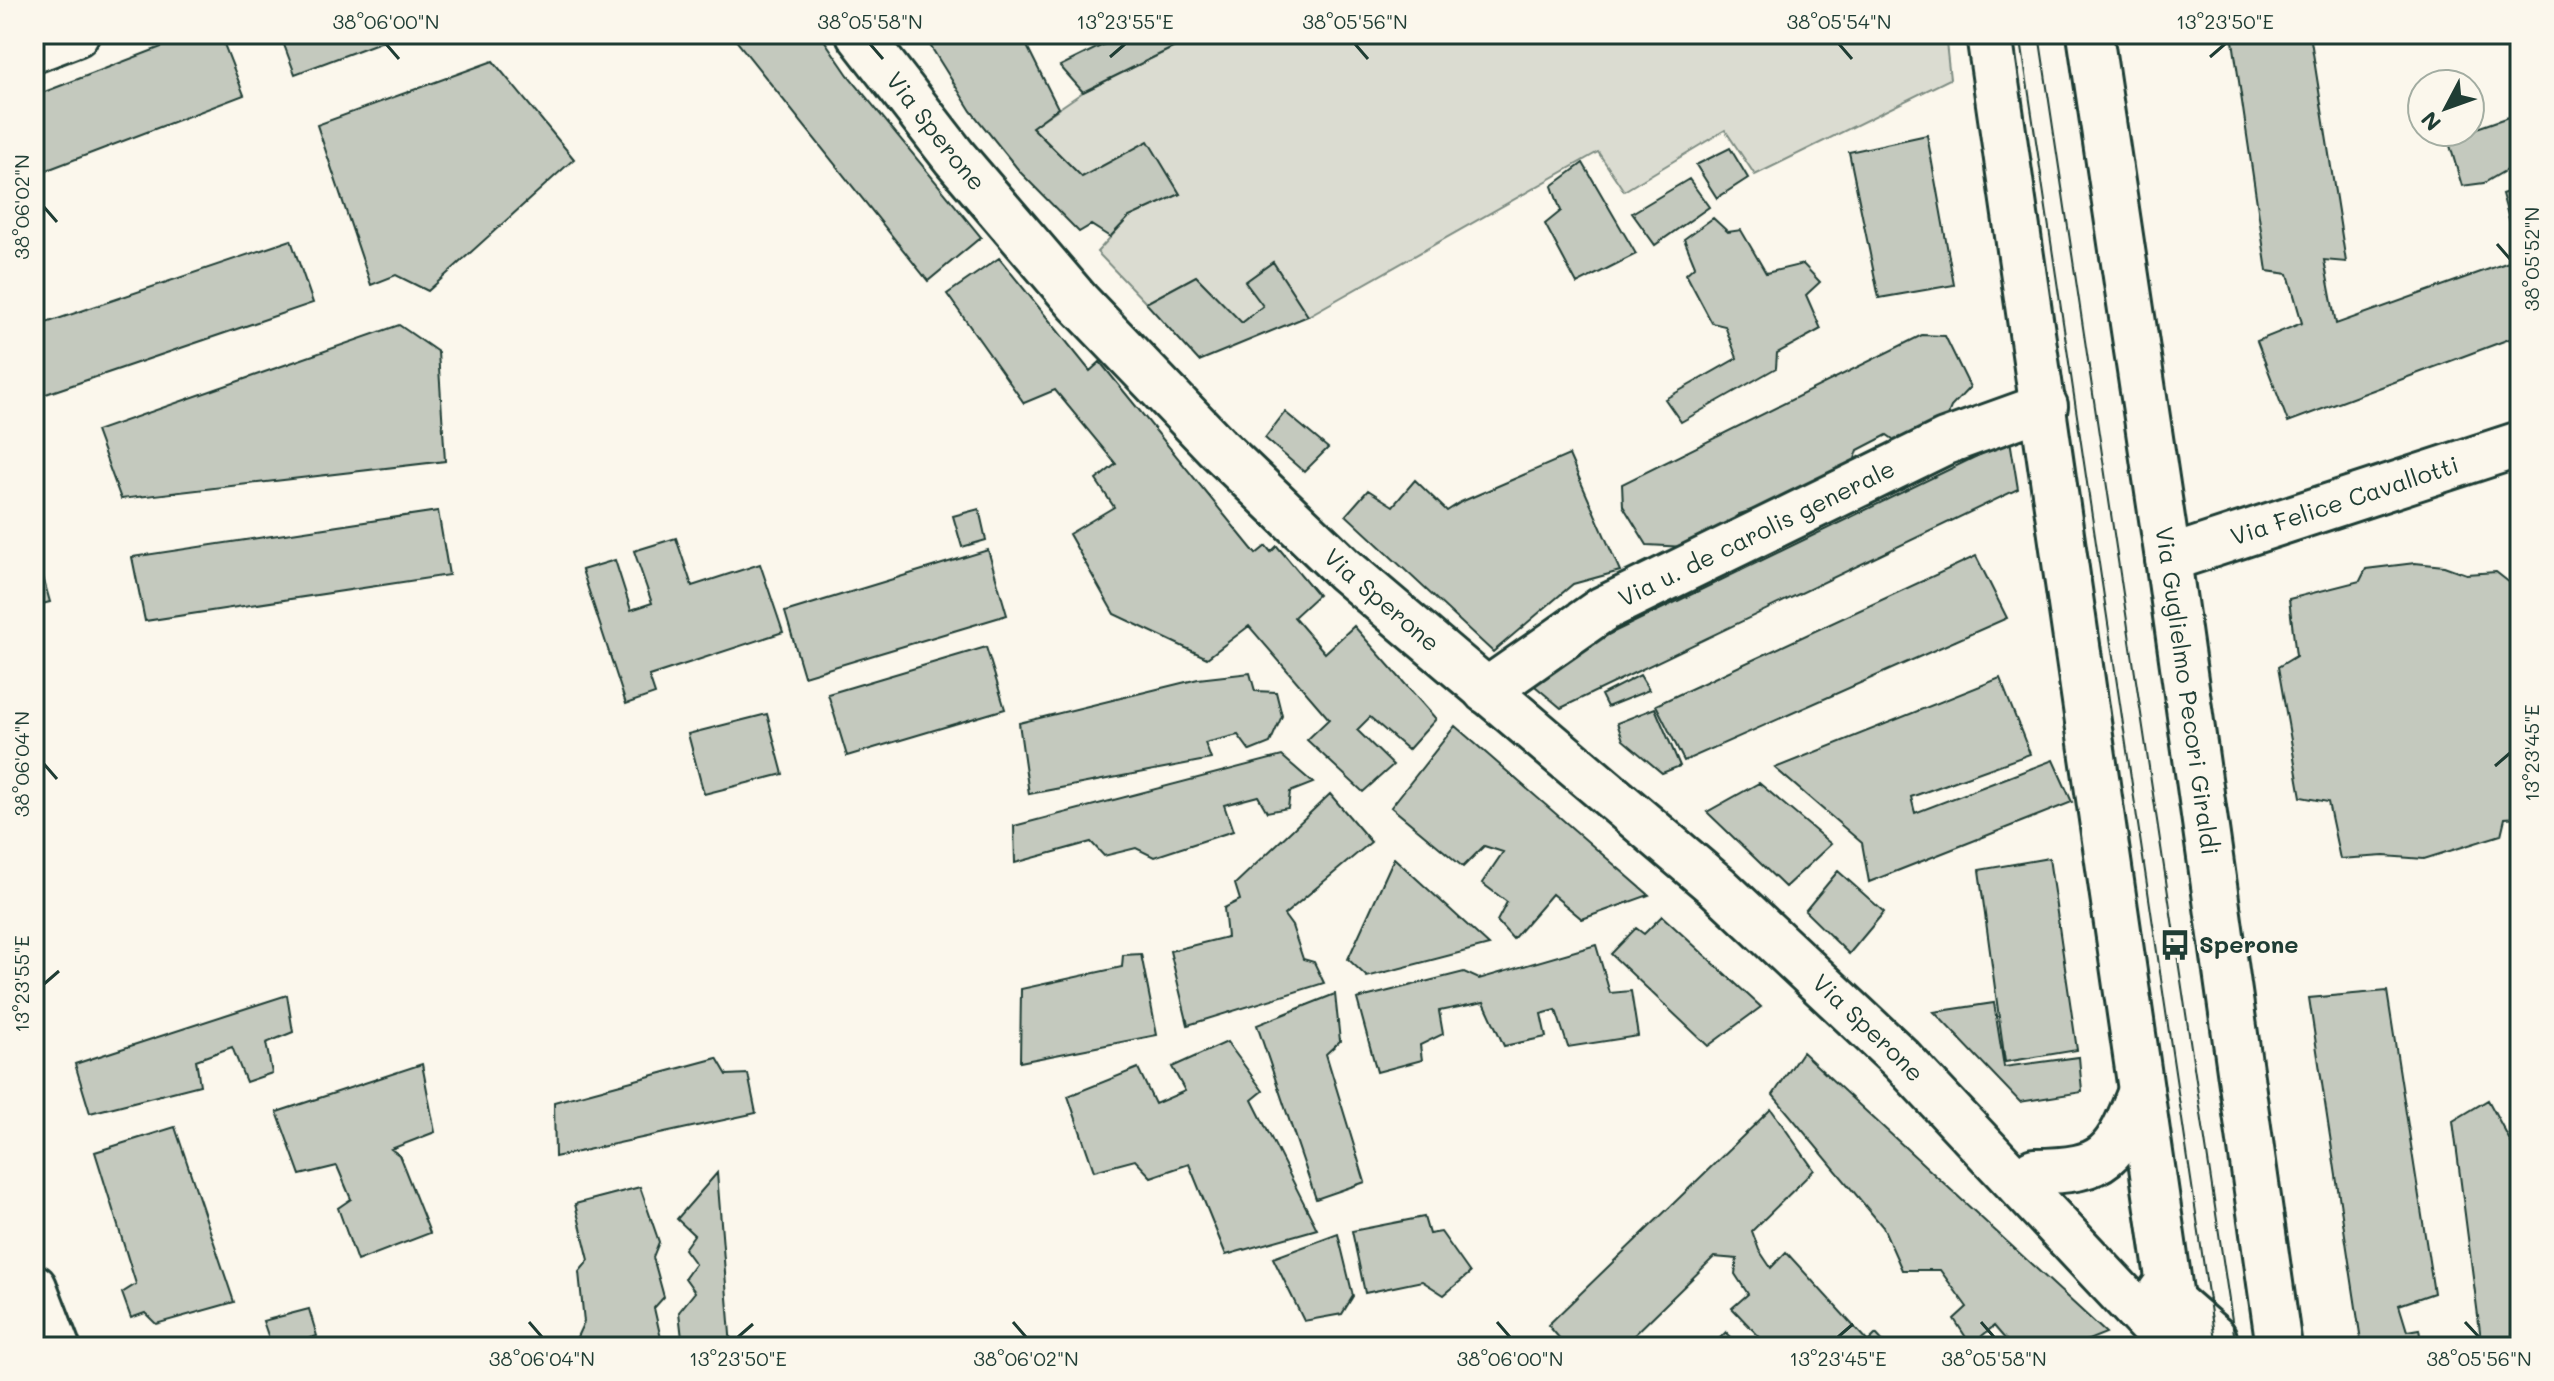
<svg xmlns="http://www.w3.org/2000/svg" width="2554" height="1381" viewBox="0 0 2554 1381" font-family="Mali,sans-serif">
  <rect width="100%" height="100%" fill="#fbf7ec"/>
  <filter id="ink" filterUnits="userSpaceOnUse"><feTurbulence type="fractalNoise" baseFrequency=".0125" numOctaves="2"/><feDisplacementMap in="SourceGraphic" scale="16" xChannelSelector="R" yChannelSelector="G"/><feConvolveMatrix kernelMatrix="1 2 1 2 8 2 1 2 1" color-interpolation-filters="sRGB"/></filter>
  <g filter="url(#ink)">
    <!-- green -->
    <path fill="#dbdcd1" stroke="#7d8c82" stroke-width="2" d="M1201,34h744l5,45 -195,96 -30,-45 -101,61 -26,-39 -290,164 -35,-54 -27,20 17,24 -21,17 -46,-47 -50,27 -49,-51 32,-35 51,-23 -32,-52 -66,35 -50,-50 51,-35z"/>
    <!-- building -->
    <path fill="#c4c9be" stroke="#1f3d34" stroke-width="2" d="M195,34h25l24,61 -210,80v-79z
      M280,34h122l-107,40z
      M731,34h89l28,41 133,162 -53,44z
      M923,34h98l37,74 -26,19 50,50 66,-36 32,53 -51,23 -19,20 -19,-12 -12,7 -58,-59 -50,-62z
      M1125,34h76l-118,58 -23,-26z
      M2232,34h78l36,228 -22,-2 12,64 184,-66v77l-232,87 -31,-81 45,-18 -14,-49 -21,-3z
      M493,61l81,98 -146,132 -32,-16 -25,10 -54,-160z
      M2470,105l7,23 43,-15v49l-36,21 -22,3 -16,-54h24z
      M1927,135l27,150 -75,13 -30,-146z
      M1730,148l18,30 -31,20 -21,-33z
      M1583,163l53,91 -59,30 -32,-60 16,-13 -9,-25z
      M1689,179l20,28 -54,38 -23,-32z
      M2520,188v70l-18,-64z
      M1713,218l15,14 13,-2 25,43 37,-9 17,18 -14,13 15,34 -44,24 -1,15 -95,54 -16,-23 72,-41 -12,-32 -13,-3 -26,-49 9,-8 -11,-27z
      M291,240l22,63 -279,95v-71z
      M999,258l91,113 10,-9 156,192 10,-8 5,6 6,-6 41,49 -24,22 31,36 29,-27 82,93 -28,31 -38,-33 -13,13 36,35 -30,27 -56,-52 22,-21 -80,-93 -42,32 -93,-44 -45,-80 45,-27 -18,-27 20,-16 -61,-74 -31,13 -77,-109z
      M1273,262l35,54 -109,45 -53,-58 50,-27 46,47 21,-17 -18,-24z
      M399,325l39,27 7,109 -324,38 -25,-68z
      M1922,335l23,1 25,51 -19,20 -5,12 -43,27 -16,-11 -29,15 -4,12 -76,40 -39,12 -7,9 -46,24 -39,-2 -24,-39 -1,-22z
      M1285,412l43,36 -24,24 -39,-34z
      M2010,440l8,49 -457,219 -38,-32z
      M1569,455l51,116 -47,13 -80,68 -147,-137 22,-25 25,16 22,-26 32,31 14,-9z
      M979,509l7,31 -24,7 -9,-31z
      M438,511l11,64 -304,46 -13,-64z
      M676,538l16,48 68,-22 23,68 -134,44 6,18 -29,10 -44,-134 33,-10 16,50 21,-7 -18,-52z
      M34,545l16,57 -16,4z
      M988,550l19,65 -203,61 -19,-64z
      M1976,556l31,62 -323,143 -28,-56z
      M2415,563l29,3 22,8 30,-2 14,11 10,-3v237l-15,1 -4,17 -77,24 -40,-3 -44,3 -12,-57 -27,-5 -23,-130 18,-11 -7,-57 71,-18 6,-12z
      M986,647l19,62 -158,47 -19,-62z
      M1250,673l5,18 21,1 6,24 -12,27 -20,8 -12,-16 -33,8 6,16 -182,35 -10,-71 179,-44z
      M1640,675l9,15 -42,17 -6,-12z
      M2000,678l30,76 -119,43 4,16 138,-53 19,42 -203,80 -7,-39 -87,-75z
      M1655,708l25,58 -18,7 -39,-33 -6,-17z
      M767,714l16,60 -79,20 -16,-60z
      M1455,726l194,169 -67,24 -30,-25 -39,45 -16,-18 10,-19 -25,-19 21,-31 -19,-6 -21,21 -72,-60z
      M1282,756l31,27 -23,9 -2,16 -21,4 -9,-16 -34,9 9,26 -79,26 -18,-9 -32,8 -13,-14 -76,21 -1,-37z
      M1759,783l72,61 -46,43 -78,-75z
      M1330,794l41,48 -87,73 8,11 11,33 11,3 10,21 -136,42 -18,-74 57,-14 -3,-29 16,-8 -5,-16z
      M1394,858l95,87 -122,32 -19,-18z
      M2049,858l28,192 -72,12 -26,-192z
      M1838,871l46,41 -35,42 -44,-43z
      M1662,916l99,91 -53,39 -97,-92 25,-26 8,6z
      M1596,945l14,48 21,-2 7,45 -70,11 -12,-37 -15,4 5,23 -42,9 -20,-44 -45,9 4,23 -23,11 2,15 -45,12 -20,-73 107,-27 15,7z
      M1141,954l16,81 -137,27 1,-73 101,-22 1,-12z
      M2387,991l47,302 -35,12 8,26 12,-2 3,18h-60l-53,-349z
      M1335,994l5,47 -14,13 39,128 -49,17 -59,-174z
      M287,995l6,37 -27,11 6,30 -26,9 -14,-35 -36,13 4,25 -110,28 -15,-49z
      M1994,1003l10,64 75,-10 3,35 -62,10 -86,-90z
      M1227,1042l36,49 -11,9 65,129 -91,26 -37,-91 -38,13 -16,-17 -41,11 -26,-75 70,-28 17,36 30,-13 -13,-24z
      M1802,1052l304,281 -35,14h-59l-18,-21 -23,19 -17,-26 13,-12 -27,-37h-38l-19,-43 -110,-132z
      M717,1058l10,17 21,-1 8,39 -201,44 -1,-55z
      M422,1064l13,68 -44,17 8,6 31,78 -73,28 -19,-53 13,-9 -14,-33 -37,9 -23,-63z
      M2488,1100l32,59v188h-38l-29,-226z
      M1771,1109l43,61 -62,61 7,19 12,18 15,-16 82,90 8,-8 12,13h-119l-37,-39 16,-14 -13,-20 2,-15 -23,-2 -92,90h-55l-19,-22z
      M175,1127l59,175 -78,22 -11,-11 -14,5 -9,-25 14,-9 -41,-132z
      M717,1173l14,174h-48l-4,-35 16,-20 -10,-14 10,-14 -11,-15 10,-14 -17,-16z
      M640,1187l19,55 -6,15 11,40 -10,11 9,39h-86l-1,-8 8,-17 -5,-50 10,-12 -14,-56z
      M1424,1217l5,17 12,-2 29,41 -26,22 -22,-14 -57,12 -13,-62z
      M1338,1234l15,62 -11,18 -38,7 -31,-63z
      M309,1309l8,27 -35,11h-10l-9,-26z
      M1726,1332l15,15h-30z"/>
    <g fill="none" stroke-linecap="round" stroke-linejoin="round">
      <defs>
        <g id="minor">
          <path id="s1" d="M859,34l96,124 123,144 139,145 128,123 373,317 183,172 270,288"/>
          <path d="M1989,34l189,1313"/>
          <path id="s2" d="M2090,34l78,525 111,788"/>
          <path d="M34,50l42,-16"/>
          <path id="s3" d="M2168,559l352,-115"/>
          <path id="s4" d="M1486,691l117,-82 342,-167 100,-36"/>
          <path d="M2034,1171c73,0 81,-15 107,-80"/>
          <path d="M2161,1292l53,46"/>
        </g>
        <path id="secondary" d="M34,1287l23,60"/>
      </defs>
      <!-- minor casing -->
      <use href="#minor" stroke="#1f3d34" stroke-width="50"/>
      <!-- secondary casing -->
      <use href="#secondary" stroke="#1f3d34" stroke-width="50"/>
      <!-- minor -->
      <use href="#minor" stroke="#fbf7ec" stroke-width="44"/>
      <!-- secondary -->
      <use href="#secondary" stroke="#fbf7ec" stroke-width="44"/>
      <!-- tram -->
      <path stroke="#1f3d34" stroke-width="2" d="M2020,34l196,1313
        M2039,34l197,1313"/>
    </g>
  </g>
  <!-- ticks -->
  <path fill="none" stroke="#1f3d34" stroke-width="3" d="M386,44l13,15M870,44l13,15M1355,44l13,15M1839,44l13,15M1110,57l15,-13M2210,57l15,-13M44,207l13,15M2497,244l13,15M44,764l13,15M2495,766l15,-13M44,984l15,-13M529,1322l13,15M1013,1322l13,15M1497,1322l13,15M1981,1322l13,15M2465,1322l14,15M738,1337l15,-13M1838,1337l15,-13"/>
  <!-- icons -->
  <defs>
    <symbol id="bus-bare" viewBox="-9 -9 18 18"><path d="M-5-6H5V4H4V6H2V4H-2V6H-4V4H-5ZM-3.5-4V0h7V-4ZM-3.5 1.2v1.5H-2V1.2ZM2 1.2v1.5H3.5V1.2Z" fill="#1f3d34" stroke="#fbf7ec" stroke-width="2.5" paint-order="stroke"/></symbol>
  </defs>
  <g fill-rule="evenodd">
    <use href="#bus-bare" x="2153" y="923" width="44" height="44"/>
  </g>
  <g text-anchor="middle" stroke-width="7" stroke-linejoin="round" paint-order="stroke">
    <!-- street labels -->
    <g font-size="24" fill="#1f3d34" stroke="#fbf7ec">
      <text dy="8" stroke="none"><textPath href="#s1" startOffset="124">Via Sperone</textPath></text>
      <text dy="8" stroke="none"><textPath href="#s3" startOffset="186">Via Felice Cavallotti</textPath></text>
      <text dy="8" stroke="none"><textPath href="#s4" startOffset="314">Via u. de carolis generale</textPath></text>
      <text dy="8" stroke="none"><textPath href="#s1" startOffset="772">Via Sperone</textPath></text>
      <text dy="8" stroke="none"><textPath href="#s2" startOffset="664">Via Guglielmo Pecori Giraldi</textPath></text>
      <text dy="8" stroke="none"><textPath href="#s1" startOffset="1420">Via Sperone</textPath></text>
    </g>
    <!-- poi labels -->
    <g font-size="24" font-weight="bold" fill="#1f3d34" stroke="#fbf7ec" text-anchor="start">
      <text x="2199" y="953">Sperone</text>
    </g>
  </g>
  <!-- margin -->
  <rect width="2554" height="1381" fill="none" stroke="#fbf7ec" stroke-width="88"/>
  <!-- north arrow -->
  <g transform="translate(2446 108) rotate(229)"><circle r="38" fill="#fbf7ec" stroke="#a3ada2" stroke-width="2"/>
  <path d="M0-6L14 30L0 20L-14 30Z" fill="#1f3d34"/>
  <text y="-12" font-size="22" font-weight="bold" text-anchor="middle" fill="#1f3d34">N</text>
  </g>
  <rect x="44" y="44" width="2466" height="1293" fill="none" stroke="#1f3d34" stroke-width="3"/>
  <g font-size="20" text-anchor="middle" fill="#1f3d34">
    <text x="386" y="29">38°06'00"N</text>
    <text x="870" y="29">38°05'58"N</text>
    <text x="1125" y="29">13°23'55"E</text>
    <text x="1355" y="29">38°05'56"N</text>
    <text x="1839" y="29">38°05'54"N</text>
    <text x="2225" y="29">13°23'50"E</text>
    <text transform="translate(22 207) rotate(-90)" y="7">38°06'02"N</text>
    <text transform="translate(2532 259) rotate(-90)" y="7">38°05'52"N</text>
    <text transform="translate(2532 753) rotate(-90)" y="7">13°23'45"E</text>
    <text transform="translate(22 764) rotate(-90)" y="7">38°06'04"N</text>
    <text transform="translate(22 984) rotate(-90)" y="7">13°23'55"E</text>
    <text x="542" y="1366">38°06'04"N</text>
    <text x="738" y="1366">13°23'50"E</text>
    <text x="1026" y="1366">38°06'02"N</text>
    <text x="1510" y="1366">38°06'00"N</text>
    <text x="1838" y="1366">13°23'45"E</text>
    <text x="1994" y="1366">38°05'58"N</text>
    <text x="2479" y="1366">38°05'56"N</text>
  </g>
</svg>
